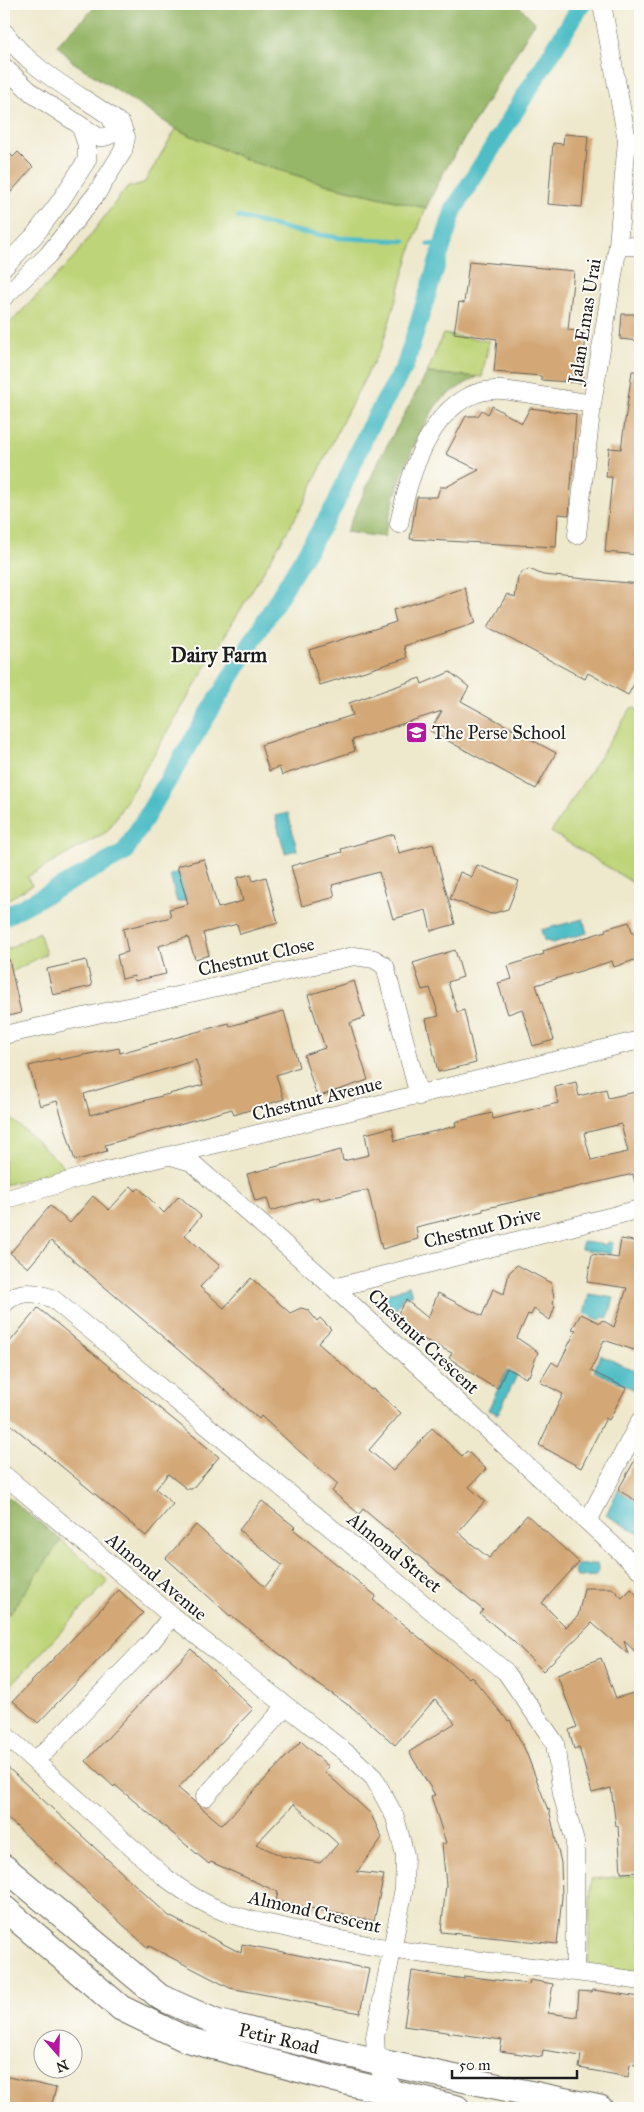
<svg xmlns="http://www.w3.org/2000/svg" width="644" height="2112" viewBox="0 0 644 2112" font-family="'IM FELL Great Primer',serif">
  <rect width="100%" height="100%" fill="#fdfcf7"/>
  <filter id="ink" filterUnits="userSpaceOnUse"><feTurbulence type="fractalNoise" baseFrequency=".02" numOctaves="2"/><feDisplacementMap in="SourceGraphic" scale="10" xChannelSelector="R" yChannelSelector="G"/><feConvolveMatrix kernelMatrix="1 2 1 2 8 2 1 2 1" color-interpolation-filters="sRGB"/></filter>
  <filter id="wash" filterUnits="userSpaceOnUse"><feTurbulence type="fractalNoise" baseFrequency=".0096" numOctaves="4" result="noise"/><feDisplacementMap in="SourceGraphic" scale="20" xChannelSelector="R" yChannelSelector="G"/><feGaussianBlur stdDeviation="1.12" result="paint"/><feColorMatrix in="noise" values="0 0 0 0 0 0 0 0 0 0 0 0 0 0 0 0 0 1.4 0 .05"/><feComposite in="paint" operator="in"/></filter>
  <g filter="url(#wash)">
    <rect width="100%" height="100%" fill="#eee8cc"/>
    <!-- green -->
    <path fill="#bed478" stroke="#6d784a" d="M176,129l76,33 83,25 91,21 -13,35 -31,103 -38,72 -41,87 -195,326 -81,46 5,8 -28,17v-573l68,-69 54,-72 18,-5z
      M443,334l46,7 -7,36 -55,-4z
      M632,707l8,4v176l-89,-55z
      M39,932l7,22 -42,22v-25z
      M4,1112l63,57 -63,16z
      M61,1540l47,41 -104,112v-77l6,-4z
      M640,1875v99l-52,-4 3,-91z"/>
    <!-- forest -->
    <path fill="#96b668" stroke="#596942" d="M98,4h419l18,18 -94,155 -15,31 -91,-21 -83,-25 -76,-33 -103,-67 -16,-17z
      M427,373l50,4c-13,7 -27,15 -38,25 -6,6 -10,16 -14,23 -21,36 -31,72 -41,112l-38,-5 34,-74z
      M4,1494l57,46 -51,73 -6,3z"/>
    <!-- water -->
    <path fill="#4fbdc6" stroke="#366c71" d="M288,813l9,37 -12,3 -10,-37z
      M178,872l2,5 14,-3 5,17 -14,3 1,6 -9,2 -7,-27z
      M583,919l4,14 -35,10 -8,-3 -3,-10z
      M583,1242l24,3 1,-3 5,1 -2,11 -30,-5z
      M409,1286l3,9 -9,2 -8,15 -16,-15z
      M589,1294l25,4 -6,20 -5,-1 -3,3 -16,-7z
      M600,1355l40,18 -7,16 -39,-18z
      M507,1370l10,5 -19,39 -10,-4z
      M618,1490l22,13v28l-1,3 -33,-19z
      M597,1564l2,7 -3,5 -19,1 -3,-6 3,-6z"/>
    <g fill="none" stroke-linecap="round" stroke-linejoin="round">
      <!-- stream -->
      <path stroke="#4fbdc6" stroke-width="5" d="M238,217l62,15 41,6 64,3
        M428,244l15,1"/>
      <!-- canal -->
      <path stroke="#4fbdc6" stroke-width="18" d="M4,917l120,-64 211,-348 33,-75 37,-64 49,-157 128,-205"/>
    </g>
    <g id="blocks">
      <!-- building -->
      <path fill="#d3a776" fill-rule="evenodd" d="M564,134l24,2 -6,71 -34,-3 5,-61 10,1z
        M4,148l9,9 5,-5 15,15 -29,33z
        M469,261l105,10 -6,59 18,2 -4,51 -41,-3v-4l-47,-4 3,-33 -43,-6 5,-31 5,1z
        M622,314h18v27l-20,-2z
        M632,371h8v184l-35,-3 7,-75h-6l3,-29 12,1z
        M492,406l30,17 8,-15 46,6 -7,101 -11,-1 -2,33 -146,-8 7,-42h20l3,-10h6l33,-17 -33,-16 20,-38h12l4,-6 6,4z
        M529,569l14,6 97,9v89l-12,22 -40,-22 -3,6 -97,-52 19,-33 8,4 3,-21 4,-5z
        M465,588l11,35 -72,23 3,12 -87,27 -11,-35 87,-28 -3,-12z
        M450,672l19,15 -8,14 95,52 -20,36 -106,-58 12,-20 -90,29 3,11 -73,24 -3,-8 -10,4 -8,-26 92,-30 -4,-12 71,-25 2,6z
        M394,834l5,19 34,-9 22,80 -24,7 -5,-21 -33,9 -14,-47 -47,13 3,12 -33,9 -11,-40 51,-14 -1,-3z
        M204,859l14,49 25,-7 -6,-23 14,-4 2,7 13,-4 12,46 -38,11 -3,-10 -34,9 6,22 -14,4 -7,-22 -29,9 7,28 -31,7 -1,-5 -12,3 -5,-24 11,-3 -5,-23 48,-12 -2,-8 19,-5 -11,-38z
        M477,865l42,16 -11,28 -17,5 -41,-15 10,-27 12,5z
        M629,922l4,12 7,-3v27l-26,9 -2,-6 -76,24 18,55 -21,6 -11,-37 -14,5 -10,-31 14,-4 -4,-13 36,-12 -1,-3 63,-20 -1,-2z
        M455,950l8,27 -15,5 9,30 7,-2 12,53 -38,9 -12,-53 13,-3 -9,-28 -8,2 -9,-27z
        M9,959l12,54 -17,4v-57z
        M86,960l6,26 -39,9 -6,-26z
        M354,981l11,36 -15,6 18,57 -51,17 -13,-42 21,-7 -17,-53z
        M284,1011l15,56 -23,8 8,24 -50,16 -2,-6 -127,36 2,6 -32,10 -18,-60 -17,5 -11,-40 30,-8v2l60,-12 1,5 109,-30 1,3zM196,1060l7,25 -113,30 -6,-21z
        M576,1082l3,14 27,-7 2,9 32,-7v91l-5,1 -2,-9 -150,35v2l-67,16 2,12 -36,10 -14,-59 -49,10 -1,-3 -47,14 -4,-13 -12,3 -8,-27 94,-24 2,11 26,-6 -4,-21 27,-7 3,14 61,-15 -1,-4 37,-9 1,6 65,-16 -3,-16zM621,1124l7,28 -37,8 -7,-27z
        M131,1186l5,5 3,-3 25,25 15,-17 22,20 -16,19 35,31 -20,21 24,21 27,-30 39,35 11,-5 7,2 9,11 3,-3 11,11 -13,14 53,47 2,-1 28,24 -32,37 24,21 39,-43 30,28 5,-5 19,18 -17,18 16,14 -27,31 15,13 16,13 38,-43 52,47 -37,41 24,24 12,-11 6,-28h28l10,10 9,-9 9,9v58l-16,-15 4,13 -36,-31 -49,48 -31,-31 -32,-26 3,-4 -120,-101 -4,5 -27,-23 6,-7 -39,-33 -38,-35 -2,3 -208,-178 -23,27 -18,-15 40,-47 20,17 23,-27 16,14z
        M621,1239l19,3v110l-36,-12 -13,31 35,17 -17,32 -3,-2 -25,50 -42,-23 24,-51 -23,-12 12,-20 6,4 18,-36 -4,-1 9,-15 19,9 2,-3 12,7 13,-39 -40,-6 5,-28 26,4z
        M517,1265l34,18 3,14 -1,7 2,2 -5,14 -16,-11 -3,6 -3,-1 -11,24 21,14 -9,24 -2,-1 -1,3 -19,-10 -9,20 -10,-4 -39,-26 3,-5 -33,-16 -24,-19 11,-18 22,18 10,-25 44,23 11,-27 11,5 5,-21z
        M38,1308l181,149 -27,32h-5l-19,-15 -12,15 17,15 -27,32 -142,-117v-70z
        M640,1451v52l-22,-13z
        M262,1501l33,26 -2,2 83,67 -3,4 96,78 2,-2 37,45 2,-1 16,32 22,58 1,-1 12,54 1,34 -5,47 -116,-12 5,-47 -4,-41 4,-1 -15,-47 4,-1 -26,-43 46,-29 -20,-24 -40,46 -41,-36 -42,-29 -81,-65 -1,1 -64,-58 30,-33 69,62 17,-22 -43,-35z
        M119,1590l24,23 -105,110 -25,-22z
        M191,1649l62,60 -75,79 44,37 79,-84 28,26 -5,4 47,43 11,24 -25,34 27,3 -10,46 -98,-20 2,-9 -67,-30 -2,2 -94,-79 -1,2 -28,-26zM294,1804l44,40 -18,19 -38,-7 -26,-12z
        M601,1658l15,40 24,-7v181l-19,1 -3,-47h-2l-5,-38 -19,5 -13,-46 -5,2 -5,-19 8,-3 -20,-52z
        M4,1764l165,152 72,37 1,-9 127,25 -9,44 -130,-25 -81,-42 -1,2 -144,-133z
        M412,1971l52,8v-3l65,8 1,-4 23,4 -5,29 29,4 2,-26 13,1 1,-2 47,7v69l-10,-2 -2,13 -49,-9 2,-12 -38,-6 -1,7 -42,-6 2,-11 -98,-14z
        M4,2076l52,12 -5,20h-47z"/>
    </g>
  </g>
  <g filter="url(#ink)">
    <use href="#blocks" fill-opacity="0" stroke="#66635a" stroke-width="1"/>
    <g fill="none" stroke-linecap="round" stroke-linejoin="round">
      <defs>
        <path id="street" d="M4,32c30,42 77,62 117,92l5,13 -3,14 -26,42 -49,62 -44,42
          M4,67l29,27 65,43c8,1 13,-1 17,-9l-5,-12
          M618,245l22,2
          M4,267l30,-31 25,-33 28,-43v-15l-7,-20
          M399,524c10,-50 34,-131 95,-134 10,-1 20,2 30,3 23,4 46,7 68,11
          M577,535l15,-131 26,-159 9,-105 -25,-136
          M4,1035l350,-79 20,3 11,7 34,130
          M171,1156l20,6 143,126 306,282
          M4,1200l82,-24 554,-136
          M334,1288l306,-79
          M4,1304c14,-15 33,-12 49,-5l453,373 49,71 7,51 13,48v129
          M4,1475l168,141 182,143 20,19 21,39 10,38 -1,33 -29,149c1,25 2,41 26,56
          M588,1521l52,-100
          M4,1734l162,144c18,14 38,26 59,34 22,9 47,12 70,18 113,28 230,33 345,51
          M34,1759l11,-7 107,-111 20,-25
          M205,1797l81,-91"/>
        <path id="secondary" d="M4,1867l156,130 56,25 160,39 224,47
          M4,1908l117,100 64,31 149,40 123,29"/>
      </defs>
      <!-- street casing -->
      <use href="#street" stroke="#66635a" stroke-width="19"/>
      <!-- secondary casing -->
      <use href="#secondary" stroke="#66635a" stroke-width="27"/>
      <!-- street -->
      <use href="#street" stroke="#fff" stroke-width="18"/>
      <!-- secondary -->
      <use href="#secondary" stroke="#fff" stroke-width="25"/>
    </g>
  </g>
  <!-- icons -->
  <defs>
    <symbol id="school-square" viewBox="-11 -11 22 22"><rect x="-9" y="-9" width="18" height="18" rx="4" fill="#b5179e" stroke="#fdfcf7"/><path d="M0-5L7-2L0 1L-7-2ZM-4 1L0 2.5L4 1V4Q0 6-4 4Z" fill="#fff"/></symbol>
  </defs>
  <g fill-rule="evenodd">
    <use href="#school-square" x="404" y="720" width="25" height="25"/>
  </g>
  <g text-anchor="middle" stroke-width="4" stroke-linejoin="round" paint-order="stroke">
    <!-- street labels -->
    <g font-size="19" fill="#1c1c1c" stroke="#fdfcf7">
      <text transform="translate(584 321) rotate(-81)" y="7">Jalan Emas Urai</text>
      <text transform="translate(256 956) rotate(-13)" y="7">Chestnut Close</text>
      <text transform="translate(317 1098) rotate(-14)" y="7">Chestnut Avenue</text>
      <text transform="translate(482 1227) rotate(-14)" y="7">Chestnut Drive</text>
      <text transform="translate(424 1341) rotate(43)" y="7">Chestnut Crescent</text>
      <text transform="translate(395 1552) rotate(39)" y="7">Almond Street</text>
      <text transform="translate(157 1576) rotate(40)" y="7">Almond Avenue</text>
      <text transform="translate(315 1911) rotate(13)" y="7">Almond Crescent</text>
      <text transform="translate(279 2038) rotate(13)" y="7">Petir Road</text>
    </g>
    <!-- poi labels -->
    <g font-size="19" fill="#1c1c1c" stroke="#fdfcf7" text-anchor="start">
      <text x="432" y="739">The Perse School</text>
    </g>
    <!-- neighbourhood labels -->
    <g font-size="20" font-weight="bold" fill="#1c1c1c" stroke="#fdfcf7">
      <text x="219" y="662">Dairy Farm</text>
    </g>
  </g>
  <!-- margin -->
  <rect width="644" height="2112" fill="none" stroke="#fdfcf7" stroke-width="20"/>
  <!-- north arrow -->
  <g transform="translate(58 2054) rotate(160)"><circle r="24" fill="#fdfcf7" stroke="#a3a29f"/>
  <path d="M0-4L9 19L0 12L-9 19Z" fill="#b5179e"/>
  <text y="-8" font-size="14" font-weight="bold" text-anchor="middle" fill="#1c1c1c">N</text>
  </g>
  <!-- scale -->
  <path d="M452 2070v8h125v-8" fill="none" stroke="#1c1c1c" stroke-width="2.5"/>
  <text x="459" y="2070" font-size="15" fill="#1c1c1c" stroke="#fdfcf7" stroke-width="4" paint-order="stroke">50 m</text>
</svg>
